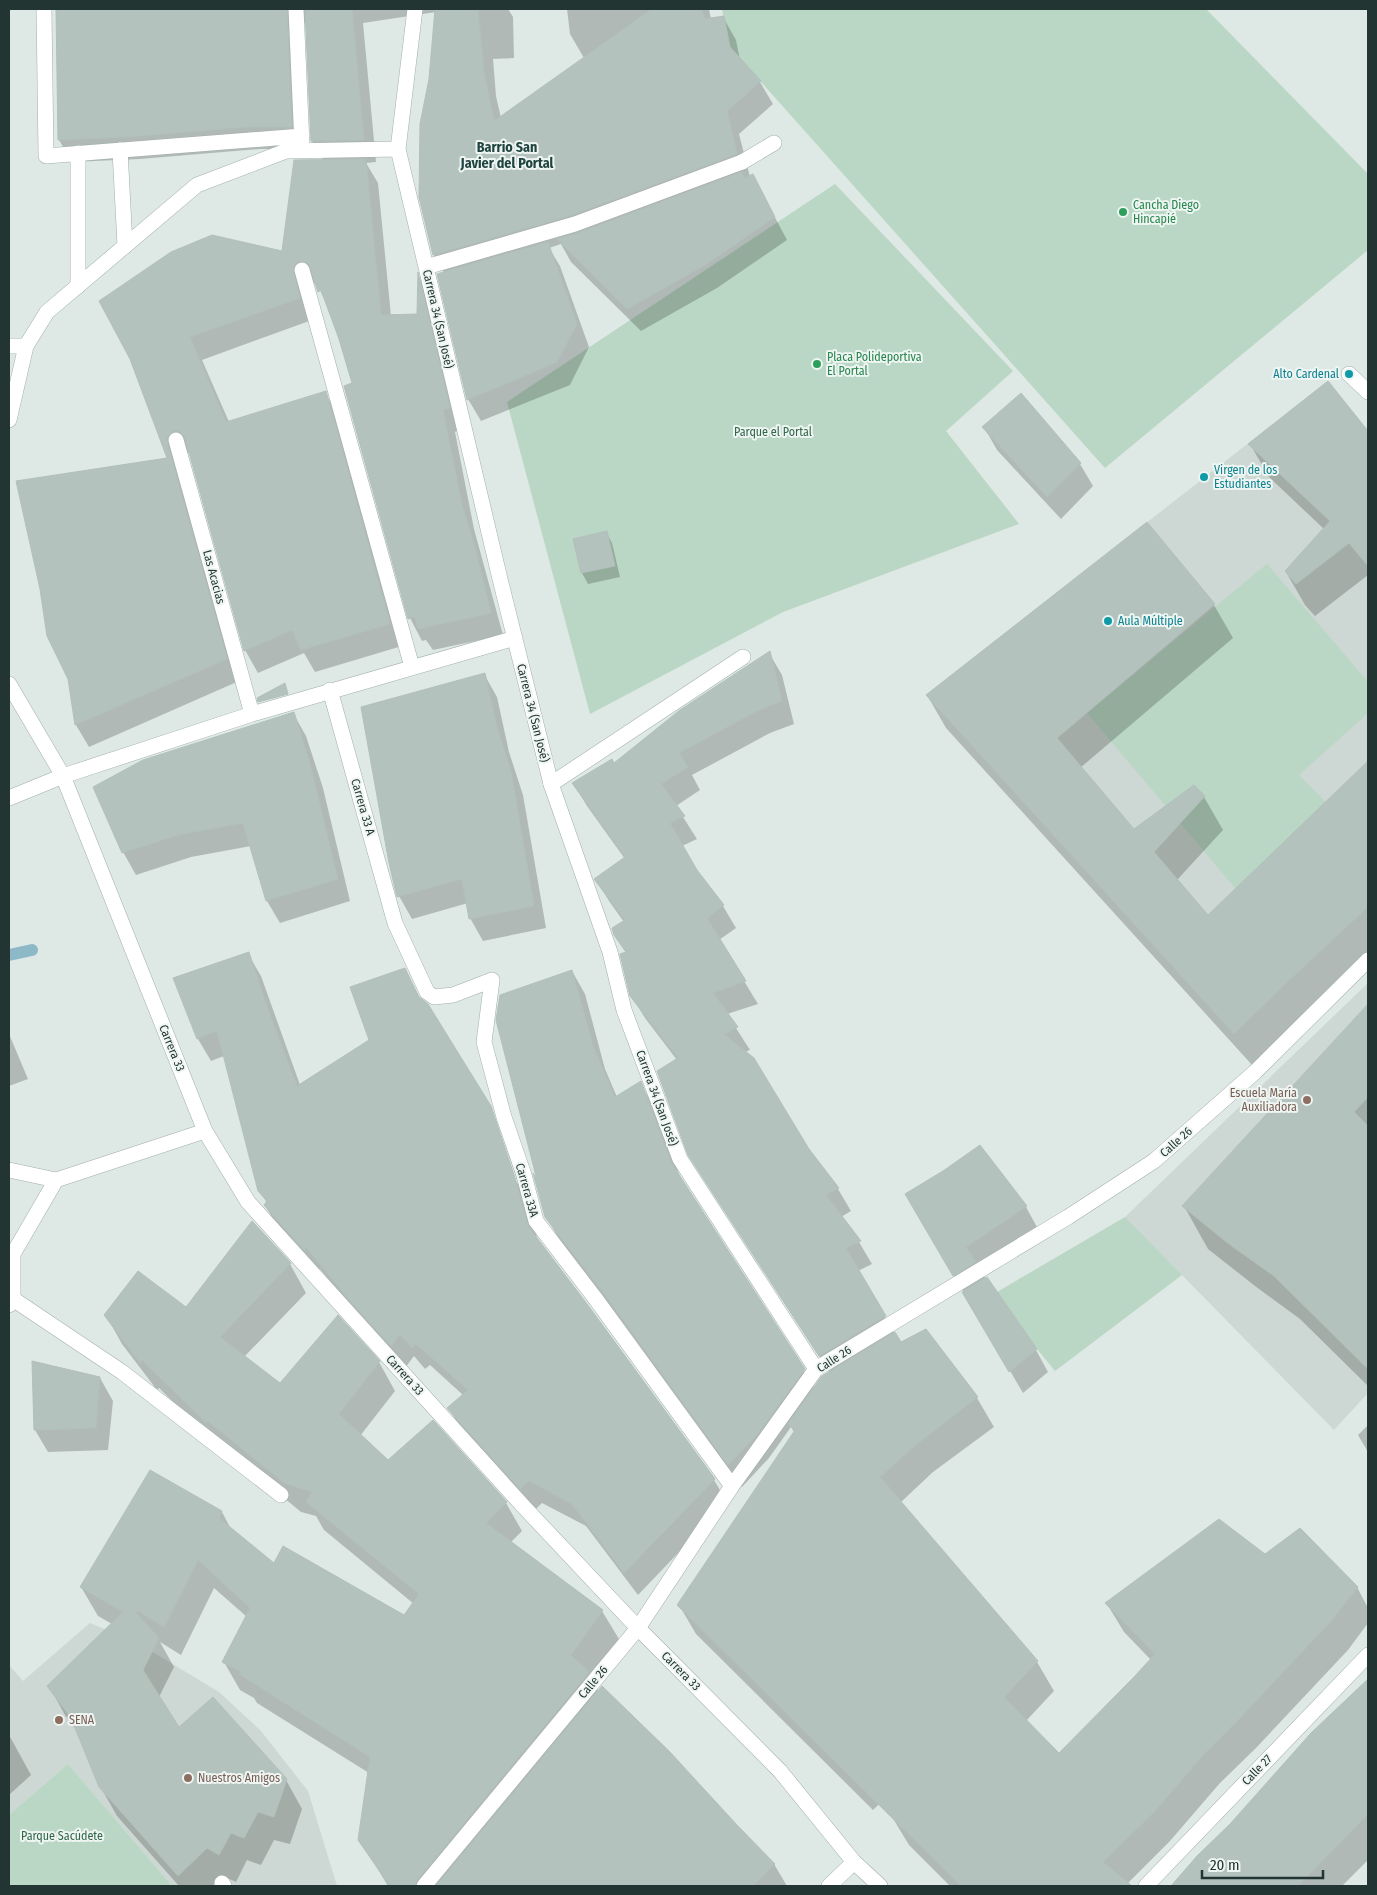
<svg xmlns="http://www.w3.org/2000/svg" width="1377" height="1895" viewBox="0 0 1377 1895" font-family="'Fira Sans Condensed',sans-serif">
  <rect width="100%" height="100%" fill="#dee8e4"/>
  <!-- built -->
  <path fill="#cdd7d3" d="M1328,381l40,50v476l-85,78 -49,49 -308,-339z
    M1368,983v410l-34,37 -209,-213z
    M90,1623l51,22 78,47 42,39 47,60 29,95h-165l-104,-122 -59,51v-150l14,16z"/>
  <!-- green -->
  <path fill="#b9d7c4" d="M722,9h484l162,165v76l-263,218 -375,-421z
    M835,184l178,187 -67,60 73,93 -236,88 -193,102 -83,-312z
    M1267,564l101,118v31l-69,62 27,27 -90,87 -149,-176z
    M1125,1217l57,58 -127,96 -18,-22 -40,-57z
    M68,1764l104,122h-163v-71z"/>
  <!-- shadow -->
  <path fill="#0003" d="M56,9h452l5,8 1,41 -21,1 3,37 5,22 83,-60 -14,-24 -3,-25h142l2,10 12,-2 13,23 4,20 20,22 13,22 -34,30 11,43 3,-1 34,64 -70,48 -76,43 -70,-69 -10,-18 -12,4 11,18 29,81 -19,38 -89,36 -13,-22 -24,-126 -10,-18 -14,-58 16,-185 -73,11 13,139 -10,1 12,20 13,133 27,-1 1,-38 11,19 32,133 -7,3 19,97 29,106 -70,15 -7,-10 -4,1 -12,-23 -56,-234 -25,-75 -12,-25 -4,-1 -1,37 -110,40 27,62 96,-29 13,22 64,231 -87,26 -11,-19 -46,20 -13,-23 -54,-197h-5l53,228 -150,66 -13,-22 -7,-47 99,-219 -37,-101 152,-106 41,-91 -12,-20 -5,-119 -4,2 1,125h-44l-120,10 -68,3 -13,-22z
    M1328,383l40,50v142l-53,41 -10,-11 -19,-33 38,-43 -55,-52 -19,-33z
    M984,427l96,37 13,22 -32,33 -64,-69z
    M1147,524l67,81 19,33 -153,130 54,63 70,-34 19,33 -46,50 31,37 160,-154v194l-115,109 -307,-338 -19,-33z
    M606,532l6,11 8,34 -32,7 -6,-11 -8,-33z
    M769,653l13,22 12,49 -24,9 -78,42 8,15 -24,16 21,33 -15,7 15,26 26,34 13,22 -17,12 39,64 -31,10 23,36 -5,2 63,98 30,39 13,22 -10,6 18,25 13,22 -14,7 42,72 26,-13 51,68 17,29 -61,45 -33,31 137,159 17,29 -28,30 33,33 92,-94 -27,-28 -17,-28 158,-49 92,32 11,21v15l-20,27 -92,98 -36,35 -50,58 -43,43 3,2h-180l-41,-41 -17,-28 17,-42 -36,35 -177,-176 -17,-29 115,-173 -3,-5 -22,31 -27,29 -125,-172 -58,-76 -13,-23 -6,-31 32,-214 13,23 20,75 12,28 23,-14 13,22 29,77 133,207 15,-16 -127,-196 -26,-117 -32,-42 -14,-23 -5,-42 -11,-18 9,-13 -15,-21 -13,-22 29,-20 -38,-53 -13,-22 40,-20z
    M484,674l13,23 12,55 14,43 23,133 -63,13 -13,-23 -2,-15 -56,16 -13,-23z
    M293,713l13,23 17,52 27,113 -70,22 -13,-22 -16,-55 -60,11 -55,18 -13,-23z
    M248,954l13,22 39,109 71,-44 34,-72 111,215 2,-1 -22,-66 31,84 11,40 176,239 13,22 -89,93 -52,-69 -44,-23 -8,8 -72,-80 -13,-23 14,-13 -33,-30 -5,4 -11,-13 -9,12 -40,-44 -45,-55 -2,2 -40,-43 -13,-23 2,-2 -8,-13 -35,-134 -13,5 -13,-22 -23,-60z
    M1368,1006v380l-68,-67 -45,-33 -47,-37 -24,-43z
    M9,1034l19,45 -19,7z
    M907,1195l119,12 12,22 -59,40 57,81 12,22 -25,21z
    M252,1222l38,42 16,29 -62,64 36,28 99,-23 16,29 -35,45 28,26 118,41 16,28 -12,12 92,68 17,28 -28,39 8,14 175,172 13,22h-399l-28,-46 9,-67 -112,-70 -3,-5 -14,-8 -16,-28 23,-45 -33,-29 -33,67 -21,-13 14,25 -15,30 20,32 107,51 16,29 -12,35 -16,-4 -13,25 -14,-5 -11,22 -13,-6 -11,10h-33l-62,-70 -17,-30 -22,-54 -13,-17 -16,-29 63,-62 -14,-8 -17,-29 141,-75 10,19 43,34 130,52 9,-13 -90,-74 -8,-14 -15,-4 -76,-63 -2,2 -64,-63 -2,2 -35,-46 -16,-29 81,-7z
    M100,1378l13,23 -5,49 -60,2 -13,-22z
    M1368,1425v27l-10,-17z
    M1368,1680v180l-26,26h-169l25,-29 33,-32 81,-91z
    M9,1735l22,40 -22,20z"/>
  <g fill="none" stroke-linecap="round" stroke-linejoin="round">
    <!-- stream -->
    <path stroke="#8cb8c7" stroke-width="12" d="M9,955l23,-5"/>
  </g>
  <!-- building -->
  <path fill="#b4c2bd" stroke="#b2c0bb" d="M56,9h231l5,118h-46l-120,10 -68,3z
    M305,9h47l12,131 -53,1z
    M435,9h43l6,63 10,49 158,-112h50l2,10 20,-3 6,31 31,34 -34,30 10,43 -165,61 -139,40 -14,-58 1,-73 9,-45z
    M366,159l15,156 36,-1 1,-42 32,135 -7,3 19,95 14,46 15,62 -73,16 -3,-12 -7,2 -64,-233 8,-3 -13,-44 -18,-49 -3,2 -9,-28 -9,-3 -4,2 -3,5 7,30 -110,39 36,85 100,-31 64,233 -89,26 -9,-20 -48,21 -59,-213 -6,-7h-6l-6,6v5l60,217 -152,66 -7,-46 -21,-43 -7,-47 -24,-108 151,-23 -37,-99 -31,-58 72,-49 41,-17 70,16 12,-91z
    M742,172l2,6 9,-4 22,43 -70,48 -78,44 -70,-70 21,-6z
    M548,242l29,82 -20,38 -90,38 -30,-126z
    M1328,381l40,50v135l-19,-23 -53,41 -11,-13 45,-50 -82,-77z
    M1021,393l60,70 -34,34 -65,-70z
    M1147,522l68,82 -158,134 77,91 60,-44 11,11 -51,56 54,63 160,-154v146l-85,79 -49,48 -308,-339z
    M607,531l8,35 -34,7 -8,-34z
    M770,651l12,50 -25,10 -78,42 9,14 -27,17 24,32 -15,7 27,47 27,35 -17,13 39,63 -33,12 25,34 -14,7 30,24 55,91 30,39 -13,7 35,46 -15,7 40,68 -67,40 -131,-201 -31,-84 21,-13 -48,-62 -10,-42 6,-2 -12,-17 -2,-7 13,-8 -31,-41 31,-22 -53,-74 40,-24 2,4 66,-53z
    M485,673l12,55 14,43 23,135 -65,13 -7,-40 -65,18 -8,-34 -28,-156z
    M285,683l3,11 -30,8 -1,-4z
    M294,712l16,52 28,115 -72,22 -23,-78 -65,12 -56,18 -29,-66 50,-27z
    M249,952l19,58 29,76 72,-46 -19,-53 55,-19 13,28 10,8 63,102 24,72 13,48 59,78 128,175 -91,94 -52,-69 -43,-23 -9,8 -73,-81 21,-18 -52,-46 -4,4 -12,-14 -9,12 -41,-45 -44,-54 -2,3 -40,-45 3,-4 -9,-10 -41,-160 -20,8 -24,-61z
    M572,970l21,76 22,51 26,-16 31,83 133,205 -49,67 -28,29 -125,-173 -58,-75 -12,-44 4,7 -41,-160 4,-25z
    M1368,1004v93l-14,15 14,14v243l-94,-93 -45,-32 -47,-38z
    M980,1145l47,61 -61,41 10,15 -23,14 -48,-82 38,-23z
    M252,1221l39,42 -71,74 60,46 58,-68 42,46 -41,53 49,46 45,-40 74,82 -21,21 117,87 -32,45 18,17 -172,208 -2,6h-25l-32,-46 12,-83 -131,-83 2,-2 -19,-10 28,-54 -52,-48 -34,67 -26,-16 -2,2 23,25 -16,32 36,57 34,-30 74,82 -13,38 -16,-5 -14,26 -13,-5 -12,22 -12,-7 -29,28 -79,-89 -28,-69 -24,-32 76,-74 -43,-25 70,-117 72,41 -3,7 55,45 9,-17 121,69 15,-21 -113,-92 6,-10 -28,-9 -76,-62 -2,2 -64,-63 -2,3 -36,-48 34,-44 48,36z
    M987,1277l50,72 -28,23 -47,-80z
    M926,1329l52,68 -61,47 -37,33 158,184 -34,36 55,56 75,-76 21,-23 -50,-51 114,-84 46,35 35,-26 58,59 -27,34 -92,98 -35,35 -50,58 -51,50 29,24h-171l-284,-281 118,-175 -7,-6 34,-48 73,-44 6,10z
    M32,1361l68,16 -4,51 -62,2z
    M1368,1679v135l-70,72h-127l26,-30 33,-32 81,-91z
    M602,1686l68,66 67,73 38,39 -22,22h-317z"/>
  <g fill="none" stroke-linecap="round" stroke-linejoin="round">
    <defs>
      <path id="service" d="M120,150l5,96
        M742,162l32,-19
        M78,286v-133
        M222,1883l2,3
        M829,1886l25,-24"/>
      <path id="pedestrian" d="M551,784l192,-127
        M9,1170l47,10"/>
      <path id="minor" d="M44,9l2,147 256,-20
        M296,9l6,136
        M415,9l-17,140 102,430 51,205 59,168 14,58 56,149 136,210
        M426,267l149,-43 167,-62
        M302,270l110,397
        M9,346h17
        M1349,374l19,18
        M9,420l17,-74 21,-34 150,-127 89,-34 112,-2
        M176,440l76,274
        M9,684l54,92 142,355 43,71 276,305 114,121 142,143 74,91 26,24
        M330,690l65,233 32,69 7,5 19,-2 39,-15 -8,62 20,75 20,58 12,46 59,77 137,188
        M9,798l54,-22 189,-62 263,-76
        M13,1299v-45l43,-74 149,-49
        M9,1305l4,-6 109,73 159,123
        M424,1886l214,-258 94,-142 84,-117 252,-152 86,-56 101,-89 113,-112
        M1146,1886l222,-231"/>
    </defs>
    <!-- service casing -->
    <use href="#service" stroke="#a2afab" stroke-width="16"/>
    <!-- pedestrian casing -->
    <use href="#pedestrian" stroke="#a2afab" stroke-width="16"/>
    <!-- minor casing -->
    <use href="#minor" stroke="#a2afab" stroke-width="16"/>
    <!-- service -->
    <use href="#service" stroke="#fff" stroke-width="15"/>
    <!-- pedestrian -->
    <use href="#pedestrian" stroke="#fff" stroke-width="15"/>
    <!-- minor -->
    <use href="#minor" stroke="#fff" stroke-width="15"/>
  </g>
  <!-- markers -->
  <g fill="#2e9e5b" stroke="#eef5f2" stroke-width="2">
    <circle cx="1123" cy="212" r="5"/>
    <circle cx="817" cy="364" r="5"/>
  </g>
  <g fill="#0f9aa8" stroke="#eef5f2" stroke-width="2">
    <circle cx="1349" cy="374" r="5"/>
    <circle cx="1204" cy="477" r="5"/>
    <circle cx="1108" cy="621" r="5"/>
  </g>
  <g fill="#8d6e63" stroke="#eef5f2" stroke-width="2">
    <circle cx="1307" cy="1100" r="5"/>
    <circle cx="59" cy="1720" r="5"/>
    <circle cx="188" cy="1778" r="5"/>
  </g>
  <g text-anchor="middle" stroke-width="4" stroke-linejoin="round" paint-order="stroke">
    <!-- leisure labels -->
    <g font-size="12" fill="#27864d" stroke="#eef5f2" text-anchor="start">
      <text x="1133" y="209">Cancha Diego<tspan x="1133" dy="14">Hincapié</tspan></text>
      <text x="827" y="361">Placa Polideportiva<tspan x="827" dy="14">El Portal</tspan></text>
    </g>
    <!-- street labels -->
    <g font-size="12" fill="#223532" stroke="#eef5f2">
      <text transform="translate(438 319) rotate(77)" y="4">Carrera 34 (San José)</text>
      <text transform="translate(214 577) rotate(75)" y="4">Las Acacias</text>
      <text transform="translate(533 713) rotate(76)" y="4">Carrera 34 (San José)</text>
      <text transform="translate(363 807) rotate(74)" y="4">Carrera 33 A</text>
      <text transform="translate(172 1048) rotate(68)" y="4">Carrera 33</text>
      <text transform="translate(657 1098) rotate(70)" y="4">Carrera 34 (San José)</text>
      <text transform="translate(1176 1142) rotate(-42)" y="4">Calle 26</text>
      <text transform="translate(527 1190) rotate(74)" y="4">Carrera 33A</text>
      <text transform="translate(834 1359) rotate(-33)" y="4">Calle 26</text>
      <text transform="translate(405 1375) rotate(48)" y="4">Carrera 33</text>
      <text transform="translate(681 1671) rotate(45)" y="4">Carrera 33</text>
      <text transform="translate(593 1682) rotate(-50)" y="4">Calle 26</text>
      <text transform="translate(1257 1770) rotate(-46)" y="4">Calle 27</text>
    </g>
    <!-- culture labels -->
    <g font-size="12" fill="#0d838f" stroke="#eef5f2" text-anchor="start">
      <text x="1339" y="378" text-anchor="end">Alto Cardenal</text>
      <text x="1214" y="474">Virgen de los<tspan x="1214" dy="14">Estudiantes</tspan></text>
      <text x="1118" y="625">Aula Múltiple</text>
    </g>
    <!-- park labels -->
    <g font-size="12" fill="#31674b" stroke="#eef5f2">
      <text x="773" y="436">Parque el Portal</text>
      <text x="62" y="1840">Parque Sacúdete</text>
    </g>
    <!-- education labels -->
    <g font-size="12" fill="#785e54" stroke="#eef5f2" text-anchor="start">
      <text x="1297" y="1097" text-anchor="end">Escuela María<tspan x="1297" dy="14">Auxiliadora</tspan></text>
      <text x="69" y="1724">SENA</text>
      <text x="198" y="1782">Nuestros Amigos</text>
    </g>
    <!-- neighbourhood labels -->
    <g font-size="14" font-weight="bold" fill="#20443f" stroke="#eef5f2">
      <text x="507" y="152">Barrio San<tspan x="507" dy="16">Javier del Portal</tspan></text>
    </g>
  </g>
  <!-- border -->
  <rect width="1377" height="1895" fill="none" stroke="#223532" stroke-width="20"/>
  <!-- scale -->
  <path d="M1202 1870v8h121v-8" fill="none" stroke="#223532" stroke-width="2.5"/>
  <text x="1210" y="1870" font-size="15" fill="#223532" stroke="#eef5f2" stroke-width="4" paint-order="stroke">20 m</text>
</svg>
